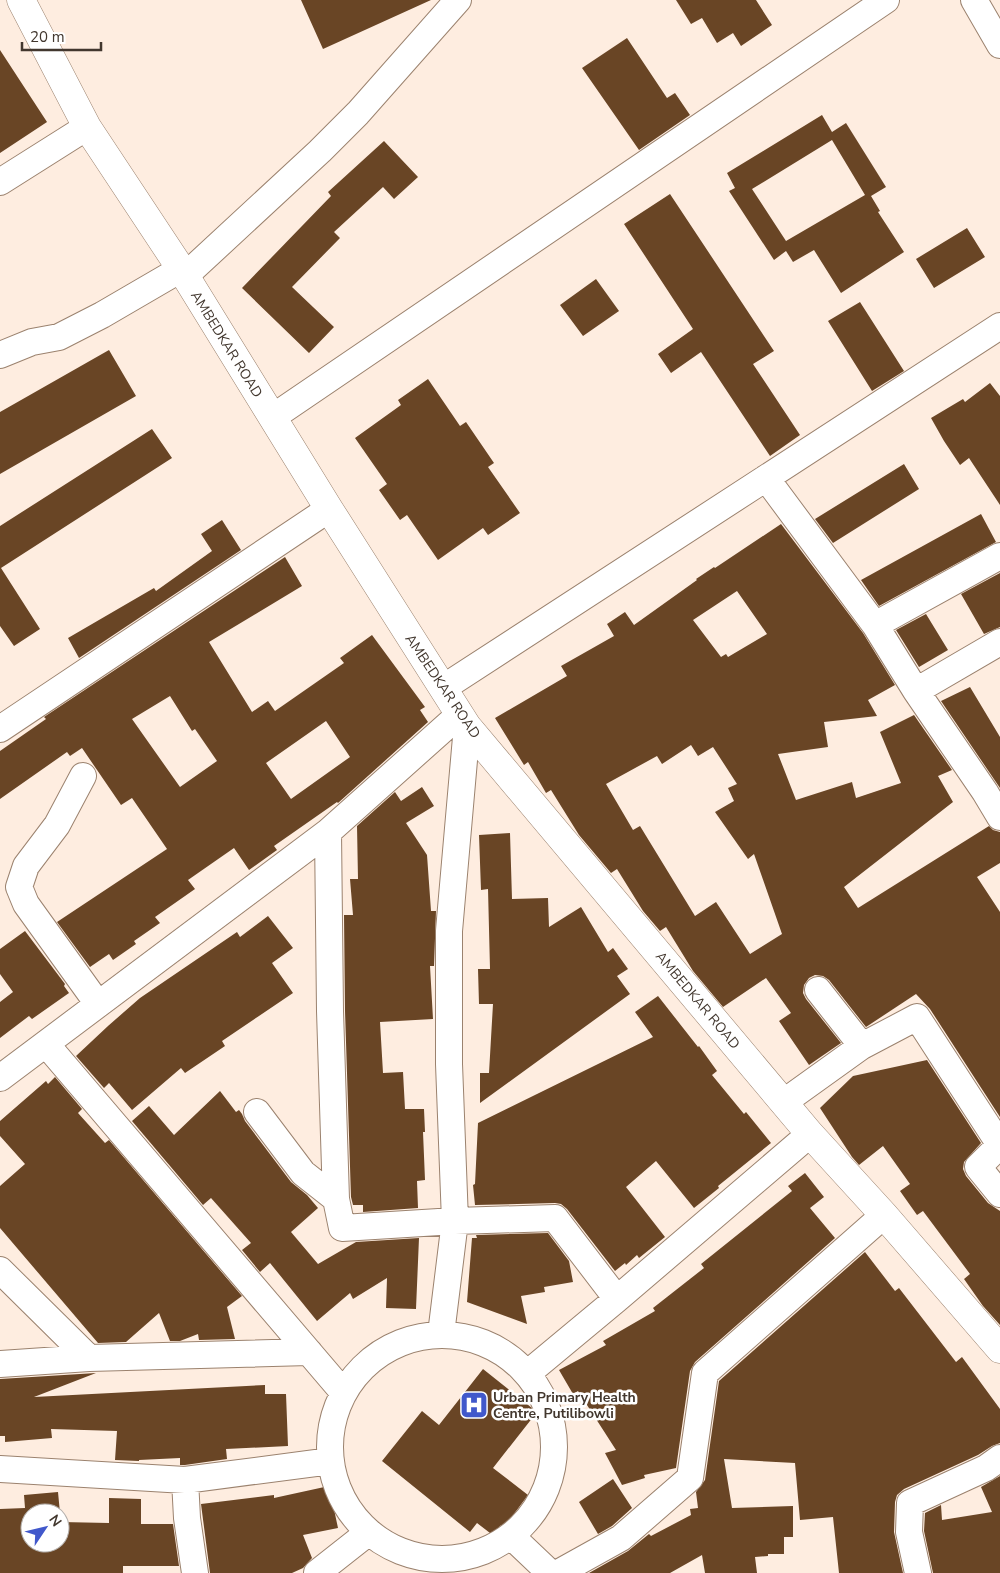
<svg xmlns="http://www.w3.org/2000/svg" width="1000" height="1573" viewBox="0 0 1000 1573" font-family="'Nunito Sans',sans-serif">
  <rect width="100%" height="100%" fill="#feede0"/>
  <!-- building -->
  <path fill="#694525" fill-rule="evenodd" d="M301,0h130l-108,49z
    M676,0h80l16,25 -31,21 -8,-13 -16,10 -15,-25 -11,6z
    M627,38l40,60 8,-5 15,22 -51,35 -57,-82z
    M0,50l47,72 -47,31z
    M822,115l10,17 14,-9 40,64 -15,9 9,15 -2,1 26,40 -63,41 -27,-43 -21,12 -7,-11 -12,9 -45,-69 6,-3 -8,-15zM832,140l33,55 -79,46 -34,-52z
    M384,141l34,36 -24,22 -11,-12 -49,45 6,6 -48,49 42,40 -25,26 -67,-65 89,-92 -3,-4z
    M670,194l104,157 -21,13 47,71 -30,21 -69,-104 -30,21 -13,-19 35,-25 -69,-105z
    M967,228l18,29 -51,31 -18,-29z
    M596,279l23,32 -36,25 -23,-31z
    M860,302l44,69 -32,20 -44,-70z
    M109,350l27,46 -136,78v-62z
    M428,379l32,47 6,-4 28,41 -6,4 32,46 -32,22 -5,-7 -45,32 -31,-45 -7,5 -21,-30 8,-6 -32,-46 46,-33 -3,-5z
    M990,383l10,13v109l-31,-47 -9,7 -16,-24 -13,-23 32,-19 2,3z
    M152,429l20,29 -171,110 39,61 -26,17 -14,-20v-100z
    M904,464l15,25 -86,54 -18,-24z
    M981,514l15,28 -117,64 -18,-26z
    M222,520l19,30 -162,108 -11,-20 86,-50 2,3 56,-40 -11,-17z
    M781,524l82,109 32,52 -27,15 9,16 -53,6 4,25 -50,7 18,46 56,-18 4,16 45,-15 -21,-51 34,-17 38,55 -14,6 15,26 -109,85 14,21 131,-82 4,4 7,2v31l-23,14 23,35v205l-70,-108 -14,-15 -50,33 -37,-47 -6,-4 -8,-1 -6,3 -5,7 -1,8 3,6 35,44 -32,22 -30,-44 12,-8 -25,-35 -43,29 -30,-36 -27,-44 -6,4 -17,-20 -26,-42 -6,4 -32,-38 -28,-45 -5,3 -18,-31 -4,3 -29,-47 72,-42 -6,-10 53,-30 -7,-12 18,-12 9,13 63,-45 -1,-1 18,-12 1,1zM737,591l30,43 -39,23 -2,-3 -5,3 -28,-37zM691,745l7,11 15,-9 24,37 -9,4 6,13 -19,11 33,47 6,-5 28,80 -32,20 -34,-52 -21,14 -55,-90 -7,4 -27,-46 51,-28 5,8z
    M285,557l17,29 -93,56 43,70 16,-11 7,10 69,-48 -4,-5 32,-23 53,72 -5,3 8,12 -90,81 -1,-1 -63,44 3,4 -28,20 -15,-22 -46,32 7,9 -40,28 5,6 -26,18 2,3 -23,16 -4,-6 -19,13 -33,-45 110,-73 -35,-51 -11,7 -39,-57 -12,8 -3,-4 -67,47v-48l46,-32 -2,-2zM170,696l22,35 3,-2 22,32 -37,26 -48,-68zM326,721l24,36 -59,42 -25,-36z
    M1000,573v54l-16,7 -23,-40z
    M926,614l22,36 -29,17 -23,-37z
    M970,687l30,50v51l-59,-87z
    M422,787l12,19 -28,17 21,32 4,56h5l-2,55h-4l3,53 -53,3 3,51 20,-1 2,37h19l1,23h-2l2,48 -8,1 1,27 -55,4v-7h-10l-2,-8 -6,-186 -1,-96h9l-3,-36h8l-1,-53 38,-34 6,9z
    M510,833l2,66 36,-1 1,29 32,-20 27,45 5,-4 15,21 -11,7 13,18 -150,109v-30h9l4,-69h-14l-1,-35h12l-2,-80 -7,1 -2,-55z
    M268,916l25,32 -21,15 21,30 -71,48 3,5 -40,27 -4,-5 -49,42 -23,-27 -5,5 -28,-32 32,-30 32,-28 97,-66 3,5z
    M25,931l40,53 -1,2 5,7 -37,26 -3,-3 -29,22v-36l13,-10 -13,-18v-25z
    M658,996l40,51 1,-1 18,25 -5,4 32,39 2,-2 25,31 -53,43 1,2 -25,20 -38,-47 -30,26 39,50 -26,21 -2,-3 -11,10 -1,-2 -10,8 -48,-62 -6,-5 -6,-1 -80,2 -2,-20 2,-1 3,-61 175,-86 -18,-25z
    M927,1060l54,83 -17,19 -1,7 3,7 22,27 12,8v114l-17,-19 -19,-27 6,-5 -47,-63 -6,4 -17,-24 10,-7 -27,-38 -24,19 -7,-8 -32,-49 33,-32z
    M55,1077l27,32 -4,4 27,30 4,-3 133,156 -15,11 8,32 -36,1 -1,-6 -18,7h-10l-11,-28 -33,29 -28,1 -98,-115v-42l25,-22 -25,-28v-15l46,-40 2,3z
    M220,1091l16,21 3,-2 3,4 3,7 46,61 16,13 11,13 -27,24 27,32 38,-22 63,-4 -3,71 -30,-1 1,-30 -34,21 -3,-6 -33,28 -47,-58 -10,9 -18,-22 9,-7 -40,-45 -8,7 -71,-84 17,-15 25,29z
    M805,1173l19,24 -14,11 25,30 -140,124 -5,9 -14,97 -32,7 1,3 -23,7 -17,-32 11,-3 -38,-59 -5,3 -14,-24 47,-25 -3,-4 52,-30 -2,-3 51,-40 -3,-4 91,-73 -4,-5z
    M548,1233l21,28 4,21 -29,5 1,5 -24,4 6,28 -60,-22 5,-64h5l-1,-3z
    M865,1252l30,39 4,-3 57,74 6,-5 38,52v34l-8,3 -14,9 -74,34 -7,6 -2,7 -1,30 9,41h-64l-6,-56 -33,3 -5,-57 -71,-4 8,49 61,-2v31h-9v17h-16v2l-13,1 2,16h-52l-3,-18 -32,18h-81l39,-22 21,-17 2,2 40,-21 -1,-6 8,-1 -2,-16 9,-12 14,-99z
    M483,1369l54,43 -44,56 35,27 -20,27 -8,4 -4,7h-6l-13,-10 -7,9 -88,-71 40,-50 17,14z
    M96,1373l-62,24 231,-12v9h21l2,52 -62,3 1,10 -42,6h-5v-7l-41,2v1l-24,-1 2,-29 -66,-2 1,9 -47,4v-6h-5v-57z
    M1000,1476v97h-67l-9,-42 1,-18 16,-8 1,15 50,-8 -11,-25z
    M613,1479l19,29 -20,18 -14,8 -19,-32z
    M329,1486l9,42 -35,7 9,23 -9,10 -11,5h-82l-9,-69 73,-9v3z
    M58,1492l2,21h-30v30h30v-30l1,9 48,1v-25l32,1v25h32l6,42h-56v7h-123v-64l25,-1 -1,-13z"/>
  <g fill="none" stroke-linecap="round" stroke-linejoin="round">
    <defs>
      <path id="minor" d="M974,0l26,45
        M0,182l87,-55
        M185,276l135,-125 38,-38 100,-113
        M0,355l32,-13 27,-5 43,-22 79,-46
        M273,417l613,-417
        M766,478l109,147 41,66 69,101 15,25
        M875,625l125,-69
        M443,688l557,-362
        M916,691l84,-49
        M0,729l329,-220
        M83,776l-26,49 -31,41 -7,21 7,17 72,100
        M328,832l2,179 6,188 6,29 113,-7 100,-3 62,81
        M818,990l44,56
        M46,1044l297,348
        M0,1078l328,-246 131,-117
        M784,1102l78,-56 55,-29 83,128 -22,22 22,27
        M257,1112l46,61 33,26
        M0,1270l89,88
        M441,1334l14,-113 -6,-157v-133l18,-205
        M330 1447a112 112 0 1 1 224 0a112 112 0 1 1-224 0Z
        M0,1364l89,-6 220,-6
        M528,1373l89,-74 193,-165
        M0,1469l185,11 146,-19
        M185,1480l2,38 8,55
        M511,1536l39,37
        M317,1573l52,-41
        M558,1573l63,-35 69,-60 15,-105 179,-158
        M918,1573l-9,-41 1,-29 76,-35 14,-10"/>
      <path id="major" d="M21,0l66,127 94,142 148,240 138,217 343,408 74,81 116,134"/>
    </defs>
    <!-- minor casing -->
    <use href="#minor" stroke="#9b826e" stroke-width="28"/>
    <!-- major casing -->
    <use href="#major" stroke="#9b826e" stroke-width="29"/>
    <!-- minor -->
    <use href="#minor" stroke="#fff" stroke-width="26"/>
    <!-- major -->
    <use href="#major" stroke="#fff" stroke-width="28"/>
  </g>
  <!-- icons -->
  <defs>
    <symbol id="hospital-square" viewBox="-11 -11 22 22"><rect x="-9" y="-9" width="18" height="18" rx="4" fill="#4158cb" stroke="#fff"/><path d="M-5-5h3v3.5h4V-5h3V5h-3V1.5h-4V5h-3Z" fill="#fff"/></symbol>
  </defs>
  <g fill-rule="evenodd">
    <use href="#hospital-square" x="458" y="1389" width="32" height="32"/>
  </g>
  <g text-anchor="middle" stroke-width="5" stroke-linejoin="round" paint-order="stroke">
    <!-- street labels -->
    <g font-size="14" fill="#42372e" stroke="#fff">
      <text transform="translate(227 344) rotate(58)" y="5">AMBEDKAR ROAD</text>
      <text transform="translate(443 686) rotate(56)" y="5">AMBEDKAR ROAD</text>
      <text transform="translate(698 1000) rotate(50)" y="5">AMBEDKAR ROAD</text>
    </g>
    <!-- poi labels -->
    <g font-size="14" font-weight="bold" fill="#42372e" stroke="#fff" text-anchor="start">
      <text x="493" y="1402">Urban Primary Health<tspan x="493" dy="16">Centre, Putilibowli</tspan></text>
    </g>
  </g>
  <!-- north arrow -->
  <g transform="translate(45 1528) rotate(55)"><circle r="24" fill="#ffffff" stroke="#b3afab"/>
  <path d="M0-4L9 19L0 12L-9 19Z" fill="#4158cb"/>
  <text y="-8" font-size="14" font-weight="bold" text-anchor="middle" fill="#42372e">N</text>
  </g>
  <!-- scale -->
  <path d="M22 42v8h79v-8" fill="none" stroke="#42372e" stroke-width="2.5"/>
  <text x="30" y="42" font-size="15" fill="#42372e" stroke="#ffffff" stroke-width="4" paint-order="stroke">20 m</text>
</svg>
